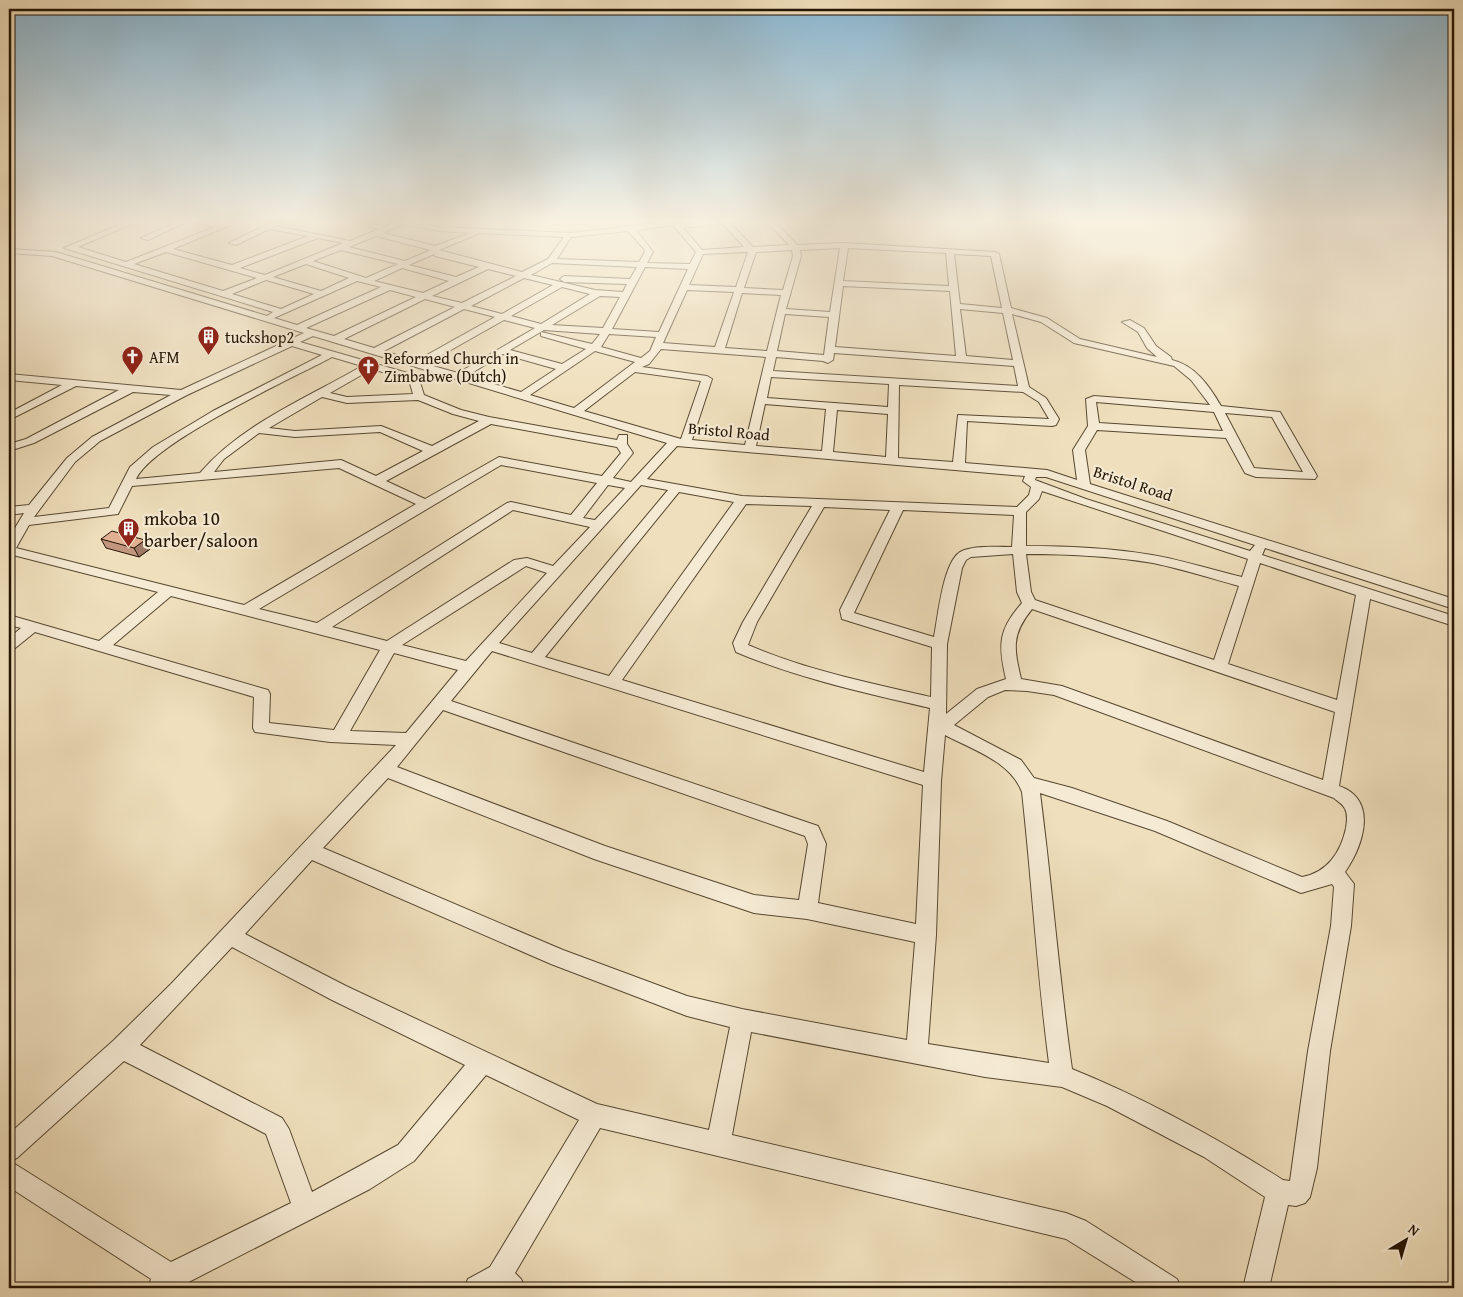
<svg xmlns="http://www.w3.org/2000/svg" width="1463" height="1297" viewBox="0 0 1463 1297" font-family="'Gentium Book Plus',serif">
  <rect width="100%" height="100%" fill="#efdfbc"/>
  <filter id="stains"><feTurbulence type="fractalNoise" baseFrequency=".004" numOctaves="4"/><feColorMatrix values="0 0 0 0 .2 0 0 0 0 .09 0 0 0 0 .02 0 0 0 .5 -.17"/></filter>
  <radialGradient id="worn" r=".72"><stop offset=".6" stop-color="#630" stop-opacity="0"/><stop offset="1" stop-color="#630" stop-opacity=".3"/></radialGradient>
  <g fill="none" stroke-linecap="round" stroke-linejoin="round">
    <defs>
      <path id="minor" d="M126,222h10l-58,25 48,15 89,-35 -23,-5h46l-65,27 59,16 76,-29 -39,-7 -33,16 -7,-2 43,-21h10l-6,4 74,15 29,-12 -29,-7 37,4 10,-4h16l27,5 131,6 95,-11 13,2 42,-2 -4,2 -34,4 19,22 42,-3 -23,-25h8l24,25 36,-2 -22,-23h8l22,23 47,-2 151,9 4,2 12,54 36,10 33,21 77,18 -10,-9 -9,-16 -16,-10 8,-2 14,8 12,18 15,11 1,3c23,5 38,27 49,46l59,6 37,64 -2,3 -59,-2 -11,-4 -19,-35 -129,-8 -12,20 5,34 364,115v10l-189,-61 -3,7 192,61v10l-84,-27 -31,187c40,14 24,60 6,86l9,12 -3,42 -21,125 -13,117 -7,29 -5,6 -9,3 -8,-1 -19,83h-26l22,-91 -61,-40 -97,-51 -45,-19 -77,-10 -234,-45 -19,103 334,78 20,8 91,58 4,9h-36l-79,-49 -466,-111 -85,145 6,6 4,9h-61l4,-9 22,-12 89,-147 -93,-45 -72,86 -44,28 -193,99h-29l3,-9 -142,-92v-53l105,-94 57,-56 225,-239 -66,-3 -75,-10 -2,-4 1,-31 -219,-65 -21,17 -5,1v-12l12,-10 -12,-3v-10l90,26 59,-49 -149,-38v-16l15,-25 -15,2v-8l20,-2 38,-47 25,-21 79,-42 -38,-3 -99,51 -25,8v-7l17,-5 93,-49 -43,-4 -67,34v-7l53,-28 -53,-5v-6l172,16 123,-57 -252,-77 -43,-3v-4l47,3 211,64 6,-4 -209,-64zM403,224l37,7 30,2 -35,13 -52,-13zM673,225l23,27 -6,12 -43,-1 6,-11 -17,-22zM628,231l16,18 1,3 -6,10 -82,-3 14,-22zM480,233l84,4 -16,22 -26,13 -83,-22zM376,236l54,14h1l-26,11 -56,-14zM318,238l25,5 -78,32 -25,-7zM840,248l-10,64 -44,-3 15,-53 -1,-6zM848,248l98,5 3,33 -106,-5zM341,250l57,14 -32,14 -53,-17zM792,250l1,6 -10,34 -39,-2 12,-36zM166,252l91,26 -34,13 -89,-27zM748,252l-12,35 -47,-2 14,-31zM434,254l1,2 44,11 -23,10 -47,-12zM954,254l37,2 11,52 -42,-4zM552,263l85,4 -7,12 -66,-3 -4,3 4,3 63,2 -4,8 -28,-2 -64,-15zM306,264l43,14 -28,13 -48,-14zM645,267l43,2 -29,63 -47,-3zM402,268l47,13 -26,12 -49,-12zM488,269l28,7 -54,27 -30,-7zM524,278l29,7 -51,29 -31,-8zM266,280l48,14 -33,15 -49,-15zM357,281l24,6 -84,38 -23,-7zM843,286l107,5 6,65 -121,-9zM562,287l28,7 -49,30 -30,-8zM390,290l26,7 -82,39 -28,-8zM687,290l47,2 -19,55 -52,-4zM742,293l39,2 -14,56 -42,-3zM600,296l20,1 -17,31 -51,-3zM425,299l30,8 -81,41 -30,-9zM464,309l31,8 -79,44 -32,-10zM960,309l43,4 10,47 -47,-4zM785,314l44,3 -5,38 -47,-4zM1012,314l29,8 33,21 100,23 17,14 19,25 -116,-9 -8,3 2,27 -15,24 4,30 -30,-10 -82,-7 2,-42 85,5 4,-1 3,-6 -13,-21 -17,-11zM504,320l31,8 -77,45 -32,-9zM544,330l56,4 -8,10 -51,-12v4l45,13 -24,15 -52,-14zM609,334l47,3 -6,14 -9,7 -40,-11zM313,336l354,107 -36,39 -18,-4 20,-25 -6,-9v-9h-8l-2,5 -128,-23 -28,-7 -37,-15 -6,-19 -118,-34zM292,346l30,9 -109,56 -60,36 -23,20 -21,41 -75,9 41,-55 25,-21 87,-46zM661,349l105,8 -21,88 -53,-5 20,-61 -5,-3 -65,-9 7,-3zM595,351l40,11 -61,46 -44,-13zM834,353l180,13 4,20 -245,-15 3,-14 47,4 5,2 5,-3zM503,354l53,15 -35,23 -54,-16zM332,357l30,9c-55,32 -120,58 -162,107l-64,6c17,-37 155,-100 196,-122zM372,369l37,11 4,14 -66,3 -17,-4zM635,372l66,9 -20,58 -97,-28zM771,377l118,7 -1,23 -121,-9zM899,385l124,7 16,10 10,17 -91,-4 -5,47 -55,-4zM322,397l25,6 71,-3 35,14 26,7 -47,25 -51,-20 -86,5 -26,-3zM1096,402l118,10 9,19 -124,-8zM765,404l61,5 -4,42 -66,-5zM837,410l51,4 -2,43 -53,-5zM1225,413l47,4 31,55 -49,-4zM491,424l126,23 4,6 -19,23 -103,-19 -74,42 -39,-18zM380,432l43,19 -47,25 -35,-16 -127,12 10,-13 35,-26 36,4zM677,446l348,30 -2,5 8,6 -2,8 -12,12 -275,-11 -95,-17zM501,465l96,18 -26,32 -60,-13 -4,1 -190,120 -58,-14zM339,468l77,36 -172,101 -228,-57 13,-23 89,-11 14,-28zM1036,477h10l209,68 -5,6 -164,-52 -51,-19zM608,485l17,3 -30,32 -12,-2zM641,485l27,5 -136,163 -33,-10zM1042,491l206,68 -6,18c-30,-7 -60,-17 -90,-22 -41,-7 -84,-9 -126,-9v-34l13,-13zM679,492l55,10 -125,174 -64,-19zM746,504l66,2 -69,116 -10,21 3,9c61,26 129,41 194,56l-6,64 -302,-92zM824,507l66,3 -50,100 2,9 90,28 -1,50c-62,-14 -125,-27 -183,-52l9,-23zM513,510l77,17 -37,39 -26,-8 -13,2 -127,81 -55,-14zM903,510l111,5 -2,32c-14,0 -36,-2 -50,4 -19,8 -24,66 -28,86l-80,-24zM1013,554l4,38 5,11c-24,27 -24,42 -16,76l-29,10 -31,25 1,-70 15,-76 4,-8 5,-3zM1026,554c42,0 85,2 127,9 29,6 57,15 86,23l-25,74 -179,-60 -4,-8zM1260,563l96,32 -19,105 -109,-36zM526,566l21,7 -81,88 -64,-16zM171,596l209,54 -46,80 -65,-7 1,-29 -2,-4 -155,-45zM1032,609l303,103 -12,68 -261,-94 -41,-7c-7,-31 -10,-44 11,-70zM492,651l431,134 -7,139 -98,-21 8,-59 -8,-18 -367,-125zM394,653l64,17 -52,63 -56,-2zM1005,690l22,1 27,4 280,103c3,3 9,6 11,11 3,5 2,13 1,19 -5,24 -19,45 -44,49l-135,-56 -95,-33 -38,-10 -13,-18 -67,-35 34,-28zM443,710l362,126 3,8 -9,56 -45,-5 -149,-49 -208,-79zM945,735c28,15 65,26 77,57 10,90 15,181 27,271l-121,-19 8,-109 5,-154zM388,778l206,81 160,54 53,6 108,23 -8,98 -165,-31 -55,-13 -124,-46 -240,-102zM1040,793l115,38 146,62 31,-9 2,3 -3,39 -23,125 -18,130 -7,-1c-68,-43 -137,-81 -211,-111 -13,-92 -20,-184 -32,-276zM312,860l239,104 136,52 43,11 -21,103 -112,-26 -251,-118 -101,-52zM232,947l100,53 133,65 -67,80 -86,47 -23,-63 -7,-11 -142,-73zM124,1061l142,73 25,69 -120,59 -161,-101 7,-3z
        M176,222h10l-38,18 -7,-2z"/>
    </defs>
    <!-- minor casing -->
    <use href="#minor" stroke="#574831" stroke-width="2"/>
    <!-- minor -->
    <use href="#minor" fill="#f5ead3" fill-rule="evenodd"/>
  </g>
  <!-- wall -->
  <path fill="#c2967e" stroke="#241503" d="M101,539l44,1 5,9 -11,8 -33,-9z"/>
  <!-- shaded-wall -->
  <path fill="#9e7a66" stroke="#241503" d="M145,540l5,9 -11,8 -5,-9z"/>
  <!-- building -->
  <path fill="#e1af92" stroke="#241503" d="M112,531l33,9 -11,8 -33,-9z"/>
  <!-- sky -->
  <linearGradient id="sky" x2="0" y2="1"><stop stop-color="#89b7d2"/><stop offset="0.55" stop-color="#f8f1e1"/><stop offset="1" stop-color="#f8f1e1" stop-opacity="0"/></linearGradient>
  <rect width="1463" height="403" fill="url(#sky)"/>
  <!-- icons -->
  <defs>
    <symbol id="building-pin" viewBox="-11 -11 22 30"><path d="M0 17L-7.5 6A9.5 9.5 0 1 1 7.5 6Z" fill="#8f2418" stroke="#f5ead3"/><path d="M-4-6H4V6H1V3H-1V6H-4ZM-2.5-4.3h1.7v1.8h-1.7ZM.8-4.3h1.7v1.8H.8ZM-2.5-1h1.7V.8h-1.7ZM.8-1h1.7V.8H.8Z" fill="#fff"/></symbol>
    <symbol id="church-pin" viewBox="-11 -11 22 30"><path d="M0 17L-7.5 6A9.5 9.5 0 1 1 7.5 6Z" fill="#8f2418" stroke="#f5ead3"/><path d="M-1.2-6h2.4v3.5h3.3v2.4h-3.3V6h-2.4V-.1h-3.3v-2.4h3.3Z" fill="#fff"/></symbol>
  </defs>
  <g fill-rule="evenodd">
    <use href="#building-pin" x="196" y="324" width="25" height="34"/>
    <use href="#church-pin" x="120" y="344" width="25" height="34"/>
    <use href="#church-pin" x="356" y="354" width="25" height="34"/>
    <use href="#building-pin" x="116" y="516" width="25" height="34"/>
  </g>
  <g text-anchor="middle" stroke-width="4.5" stroke-linejoin="round" paint-order="stroke">
    <!-- far-poi labels -->
    <g font-size="16" fill="#241503" stroke="#f5ead3" text-anchor="start">
      <text x="225" y="343">tuckshop2</text>
      <text x="149" y="363">AFM</text>
      <text x="384" y="364">Reformed Church in<tspan x="384" dy="18">Zimbabwe (Dutch)</tspan></text>
    </g>
    <!-- far-street labels -->
    <g font-size="16" fill="#241503" stroke="#f5ead3">
      <text transform="translate(729 431) rotate(5)" y="6">Bristol Road</text>
      <text transform="translate(1133 483) rotate(18)" y="6">Bristol Road</text>
    </g>
    <!-- poi labels -->
    <g font-size="19" fill="#241503" stroke="#f5ead3" text-anchor="start">
      <text x="144" y="525">mkoba 10<tspan x="144" dy="22">barber/saloon</tspan></text>
    </g>
  </g>
  <!-- margin -->
  <rect width="1463" height="1297" fill="none" stroke="#efdfbc" stroke-width="30"/>
  <rect x="10" y="10" width="1443" height="1277" fill="none" stroke="#241503" stroke-width="2.5"/>
  <rect x="15" y="15" width="1433" height="1267" fill="none" stroke="#241503"/>
  <!-- north arrow -->
  <g transform="translate(1406 1240) rotate(38)" stroke="#f5ead3" stroke-width="4" paint-order="stroke">
  <path d="M0-4L9 19L0 12L-9 19Z" fill="#241503"/>
  <text y="-8" font-size="14" font-weight="bold" text-anchor="middle" fill="#241503">N</text>
  </g>
  <rect width="100%" height="100%" filter="url(#stains)"/>
  <rect width="100%" height="100%" fill="url(#worn)"/>
</svg>
